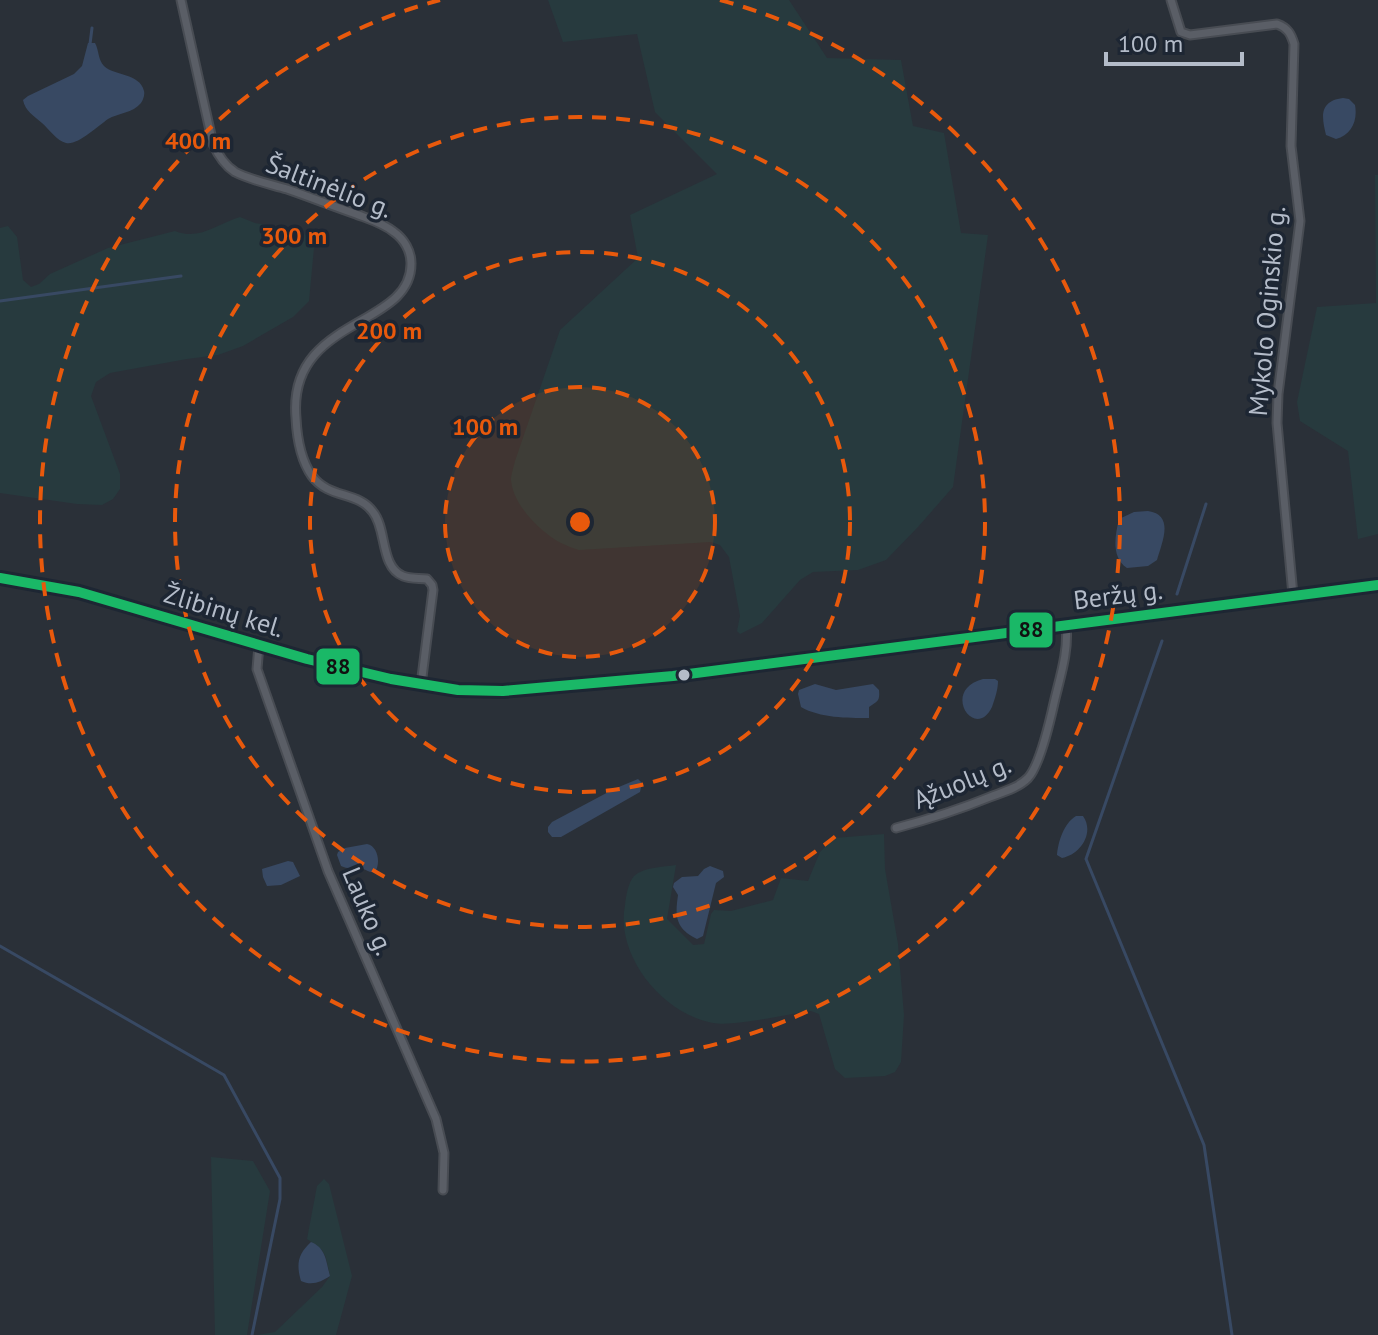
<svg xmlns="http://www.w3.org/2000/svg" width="1378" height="1335" viewBox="0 0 1378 1335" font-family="'PT Sans',sans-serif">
  <rect width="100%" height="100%" fill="#2a3038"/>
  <!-- green -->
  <path fill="#273a3e" d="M548,0h241l38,58 74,2 12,66 31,7 17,100 27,2 -35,252 -35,40 -32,33 -28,10 -45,2 -13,8 -38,43 -22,11 -3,-3 3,-15 -11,-59 -9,-12 -9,-3 -132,8c-6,-2 -12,-4 -18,-7 -21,-11 -48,-38 -50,-63 0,-6 3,-14 4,-19l45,-131 78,-72 -8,-43 87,-41 -62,-62 -18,-78 -74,8z
    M1375,175h3v359l-20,5 -10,-88 -48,-30 -3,-19 20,-95 59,-4z
    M240,217l15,6 43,7 12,8 4,10 -5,53 -16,16 -50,29 -25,9 -31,4 -77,14 -14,9 -5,14 29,78v15l-7,10 -11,6 -25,-1 -77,-11v-265l8,-2 9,11 6,43 8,7 8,-3 11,-10 58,-26 67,-17c24,10 42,-7 65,-14z
    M884,834l1,35 13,75 6,71 -3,47 -6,10 -10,4 -40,2 -10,-9 -16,-55 -8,-3c-25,3 -76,16 -98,12 -50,-9 -98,-67 -88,-118 1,-9 3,-22 9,-29 10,-9 29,-9 42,-11l-9,54 26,26 11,-1 7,-30 3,-4 17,1 42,-11 8,-22 27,3 12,-29 14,-14z
    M211,1157l42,4 17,30 -23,144h-32z
    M324,1179l5,5 23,92 -16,59h-79l18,-3 47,-45 8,-11c-5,-23 -3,-24 -23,-37l10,-53z"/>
  <!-- water -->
  <path fill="#384963" d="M88,43h7c4,7 3,17 9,23 10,10 36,7 40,25 1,4 -1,9 -3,12 -8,10 -23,10 -33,16 -10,7 -31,27 -42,24 -9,-2 -17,-14 -24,-20 -8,-7 -17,-12 -19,-23l5,-4 46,-22 8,-8z
    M1343,98l6,1 6,6c3,16 -4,30 -19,34l-10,-4c-5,-20 -6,-34 17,-37z
    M1148,511c27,4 14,31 9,49l-9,6 -21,2c-16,-11 -12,-32 -8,-49l15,-7z
    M983,679h12l3,2c0,9 -3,17 -6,26 -17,35 -52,-17 -9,-28z
    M815,684l21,6 37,-6 6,6c1,11 -1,11 -10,17v11c-22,0 -49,0 -68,-11l-3,-13 1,-4z
    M638,779l4,4 -2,9 -79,45h-9l-4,-5v-5l4,-5 62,-33z
    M1076,816h7c12,17 -3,39 -21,42l-5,-3c1,-13 7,-32 19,-39z
    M367,844c11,2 14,19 8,28 -6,1 -8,-2 -14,-4 -7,-1 -12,2 -20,-2l-4,-11 1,-3 7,-4z
    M288,861l5,1 7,14 -19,9 -14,1 -4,-9 -1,-8z
    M710,866l13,5 1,6 -8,6 -13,53 -6,3c-22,-11 -22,-23 -19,-44l-5,-8 1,-4 8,-6 16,-1 6,-7z
    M311,1242c15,6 15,19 19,34 -9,6 -18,10 -29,5 -5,-17 -3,-27 10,-39z"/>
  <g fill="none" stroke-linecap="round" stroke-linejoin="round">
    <!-- stream -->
    <path stroke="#384963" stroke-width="3" d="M90,44l2,-16
      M0,301l181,-25
      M1177,594l29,-90
      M1162,641l-76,218 118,286 28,190
      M0,946l224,129 56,103v21l-28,136"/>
    <defs>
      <path id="street" d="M181,0l32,144c5,11 11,21 22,28 15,8 35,12 52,17 23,8 46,17 69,25 13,5 27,9 38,18 10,7 17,19 17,31 1,66 -124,53 -115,155 1,20 4,41 16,58 17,23 46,15 61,36 14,17 7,55 30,64 7,3 16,2 24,3l5,6 1,5 -12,95
        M1171,0l10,32 9,3 87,-11c11,4 14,10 17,20l-3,102 9,75 -22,173 -1,29 16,172
        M259,645l-2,24 71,202 108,248 8,34 -1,37
        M896,828c34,-9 62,-18 94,-31 13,-5 28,-9 38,-19 12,-13 22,-57 26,-75 6,-26 15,-52 12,-79"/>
      <path id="secondary" d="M0,578l79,14 228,67 84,20 67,11 45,1 170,-15 705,-91"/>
    </defs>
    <!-- street casing -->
    <use href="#street" stroke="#484c53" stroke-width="11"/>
    <!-- secondary casing -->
    <use href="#secondary" stroke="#484c53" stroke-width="14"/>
    <!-- street -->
    <use href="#street" stroke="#5a5e66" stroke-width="7"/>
    <!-- secondary -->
    <use href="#secondary" stroke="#595d64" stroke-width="10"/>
    <defs>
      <path id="bus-1" d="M0,578l79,14 228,67 84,20 67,11 45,1 170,-15 705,-91"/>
    </defs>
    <!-- bus-1 casing -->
    <use href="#bus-1" stroke="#1d2633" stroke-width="16"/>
    <!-- bus-1 -->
    <use href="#bus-1" stroke="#1ab867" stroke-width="10"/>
  </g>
  <!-- distance rings -->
  <circle cx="580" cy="522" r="135" fill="#e8590c" fill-opacity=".12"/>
  <g fill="none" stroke="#e8590c" stroke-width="4" stroke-dasharray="14 10">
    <circle cx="580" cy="522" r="135"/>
    <circle cx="580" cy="522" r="270"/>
    <circle cx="580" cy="522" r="405"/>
    <path d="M720 0A540 540 0 1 1 440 0"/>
  </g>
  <!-- markers -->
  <circle fill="#b4bcc9" stroke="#1d2633" stroke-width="3" cx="684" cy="675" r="7"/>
  <g text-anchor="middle" stroke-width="7" stroke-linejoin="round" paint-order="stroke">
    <!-- street labels -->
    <g font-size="26" fill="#b4bcc9" stroke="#1d2633">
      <text transform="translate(329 186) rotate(21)" y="9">Šaltinėlio g.</text>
      <text transform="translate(1267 311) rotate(-85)" y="9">Mykolo Oginskio g.</text>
      <text transform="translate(1118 595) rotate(-7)" y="9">Beržų g.</text>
      <text transform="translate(224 611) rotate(17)" y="9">Žlibinų kel.</text>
      <text transform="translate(962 782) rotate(-22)" y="9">Ąžuolų g.</text>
      <text transform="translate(368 911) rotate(67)" y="9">Lauko g.</text>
    </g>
  </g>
  <circle cx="580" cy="522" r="12" fill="#e8590c" stroke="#1d2633" stroke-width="4"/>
  <g font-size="24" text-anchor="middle" font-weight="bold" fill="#e8590c" stroke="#1d2633" stroke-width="7" stroke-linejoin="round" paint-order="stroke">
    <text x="198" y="149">400 m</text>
    <text x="294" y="244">300 m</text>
    <text x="389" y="339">200 m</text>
    <text x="485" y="435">100 m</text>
  </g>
  <g stroke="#1d2633" stroke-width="3">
    <rect x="1008" y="611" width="46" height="38" rx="8" fill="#1ab867"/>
    <rect x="315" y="647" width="46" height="39" rx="8" fill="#1ab867"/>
  </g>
  <g font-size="22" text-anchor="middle" font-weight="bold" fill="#111">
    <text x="1031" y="637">88</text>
    <text x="338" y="674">88</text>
  </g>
  <!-- scale -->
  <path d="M1106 52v12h136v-12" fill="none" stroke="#b4bcc9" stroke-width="4"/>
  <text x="1118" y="52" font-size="24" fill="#b4bcc9" stroke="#1d2633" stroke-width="6" paint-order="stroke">100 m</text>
</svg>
